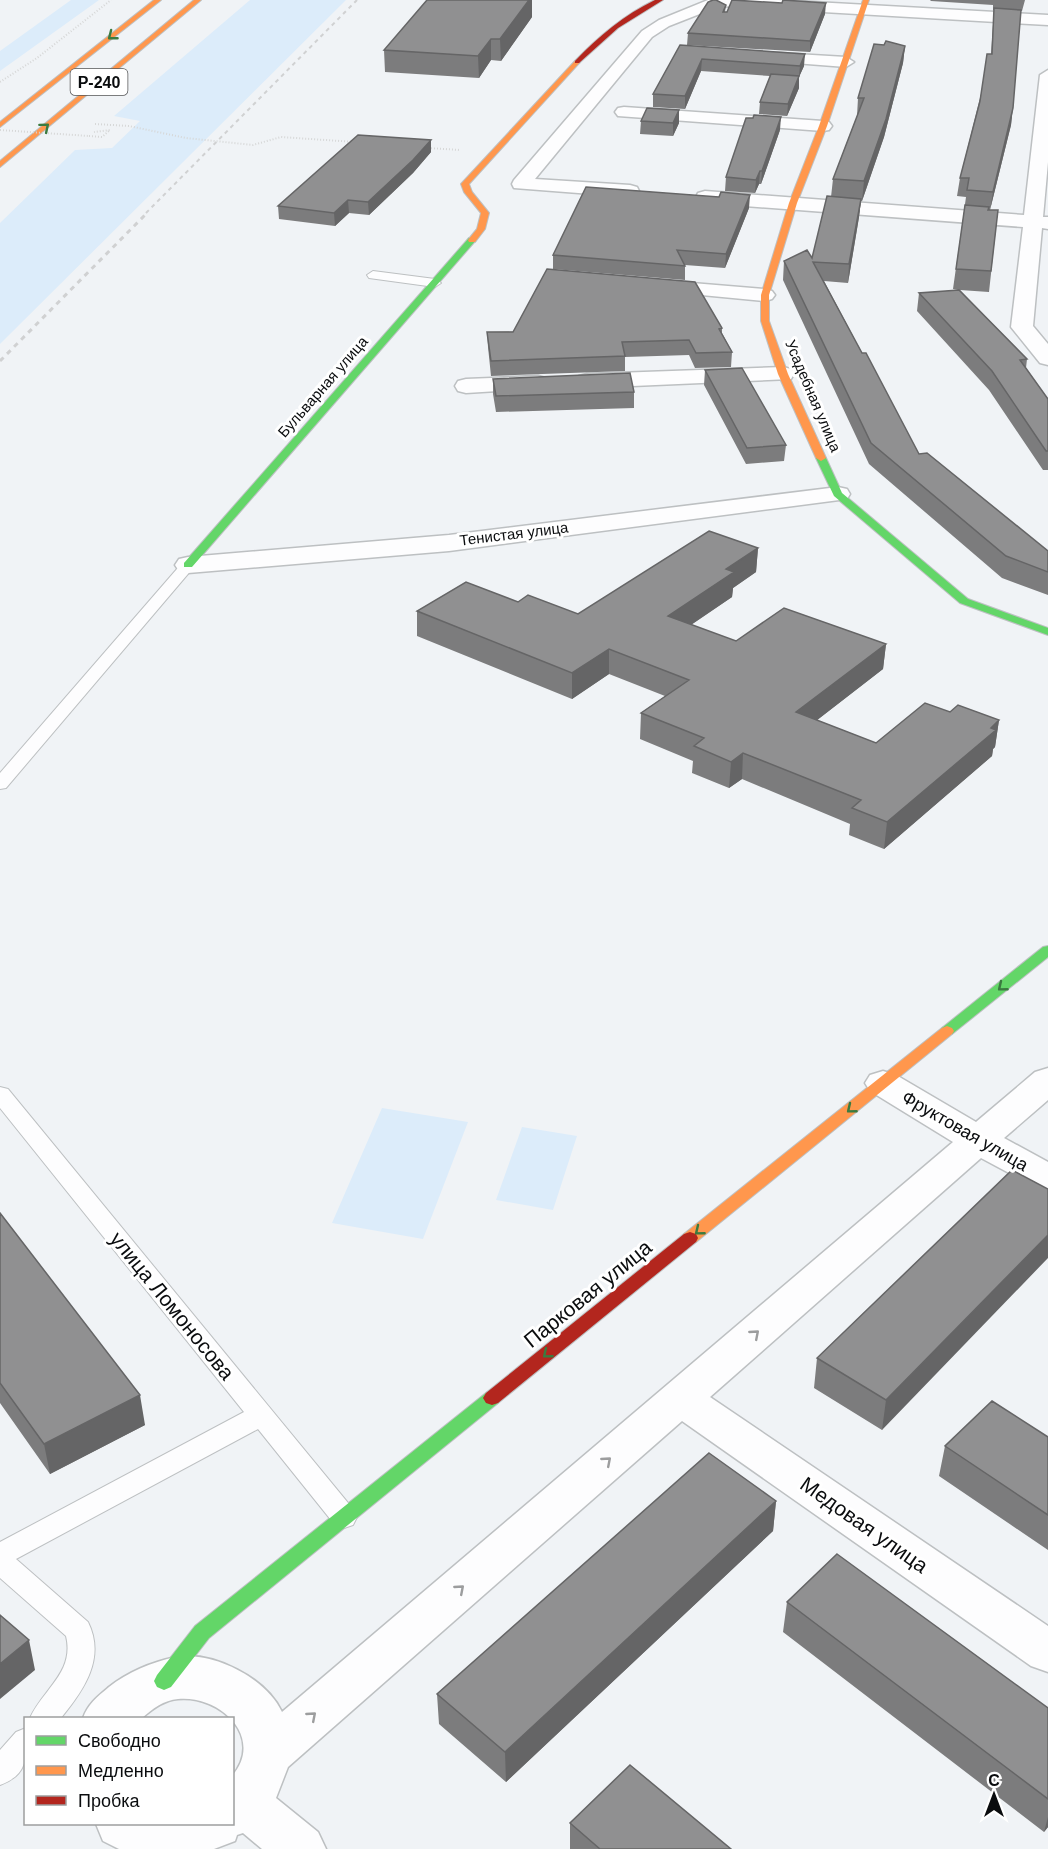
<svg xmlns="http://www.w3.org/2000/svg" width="1048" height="1849" viewBox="0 0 1048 1849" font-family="Arial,sans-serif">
  <rect width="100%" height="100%" fill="#f0f3f6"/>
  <!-- green -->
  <path fill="#dcecfa" d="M71,0h28l-99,71v-20z
    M250,0h96l-346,344v-121l75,-73 37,-2 28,-27 -26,-5z
    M382,1108l86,14 -45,117 -91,-16z
    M522,1127l55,9 -24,74 -57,-10z"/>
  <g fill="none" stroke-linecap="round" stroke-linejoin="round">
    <defs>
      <path id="lane" d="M373,271l62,8 6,4 -6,4 -66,-9 -2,-3z
        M188,560l8,5 -3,3 -187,220 -6,1v-16l183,-211z
        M0,1087l8,2 345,420 4,8 -4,8 -9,3 -9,-3 -77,-96 -242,130 72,63c18,36 -4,68 -27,96h-31c13,-29 45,-46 36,-82l-66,-58v-36l244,-130 -244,-304z
        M26,1728c0,27 4,46 -26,57v-35l16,-18z"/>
      <path id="street" d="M708,0h70l270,15v10l-328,-19 -51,20 -17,11 -117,142 95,6 7,2 2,4 -2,4 -7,2 -116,-9 -2,-4 2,-4 128,-149 17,-11z
        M761,52l85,5 8,5 -8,5 -91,-7 -2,-3z
        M1048,70v92l-5,55h5v12l-6,-1 -9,98 15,18v21l-8,-2 -29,-36 12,-100 -318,-24 -7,-2 -2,-4 2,-4 7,-2 319,24 16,-140z
        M624,107l199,14 6,1 3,4 -3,4 -6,1 -205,-15 -3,-4 3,-4z
        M656,280l109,9 7,2 3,4 -3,4 -7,2 -116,-11 -3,-4 3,-4z
        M783,367l8,2 3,5 -3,5 -204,9 -8,-2 -3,-5 3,-5 8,-2z
        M538,376l8,2 3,5 -3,5 -80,5 -8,-2 -3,-5 3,-5 8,-2z
        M838,487l9,2 3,5 -3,5 -398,52 -261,22 -9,-2 -4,-6 4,-6 9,-2 261,-22z
        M1048,1068v32l-44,38 44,24v29l-13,-4 -54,-29 -271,239 338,229v46l-17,-6 -349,-245 -394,346 -12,31 42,34 8,17h-64l-19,-16 -6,2 -2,6 -21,8h-95l-16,-8 -7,-17h136v-48c33,-38 -11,-81 -54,-77 -14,1 -26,10 -36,19h-59c5,-14 14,-21 26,-31 19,-15 43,-25 67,-30 38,-6 90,21 106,55l671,-570 -83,-51 -5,-8 5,-8 13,-4 13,4 80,47 59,-50z"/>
      <path id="fast" d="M469,238l7,2 -284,327h-8v-4z
        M821,455l5,3 16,35 126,106 80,29v7l-88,-32 -126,-107 -18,-38z
        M1048,946v11l-96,77h-10l-2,-3 2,-3 101,-81z
        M492,1391l6,2 3,5 -3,5 -289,235 -38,49 -7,3 -7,-3 -3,-6 3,-6 38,-49 291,-233z"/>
      <path id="slow" d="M154,0h7l-161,127v-5z
        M194,0h7l-201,167v-6z
        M863,0h6l-42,126 -30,77 -28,92v26l19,53 38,84 -5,3 -5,-3 -38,-84 -17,-53v-26l28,-92 30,-77z
        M575,61l5,1 -111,122 3,8 17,21 -4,16 -10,13h-6l-1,-2 9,-11 4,-16 -17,-21 -3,-8z
        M947,1026l5,2 2,3 -2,3 -256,208h-12l-2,-4 2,-4 258,-206z"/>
      <path id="jam" d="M655,0h8l-45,28 -39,35h-4v-2c24,-25 49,-46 80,-61z
        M690,1232l6,2 2,4 -2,4 -198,161 -6,2 -6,-2 -3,-5 3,-5 198,-159z"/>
    </defs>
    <!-- lane casing -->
    <use href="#lane" stroke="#bdc0c2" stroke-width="2"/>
    <!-- street casing -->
    <use href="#street" stroke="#bdc0c2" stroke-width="3"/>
    <!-- fast casing -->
    <use href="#fast" stroke="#bdc0c2" stroke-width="2"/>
    <!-- slow casing -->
    <use href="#slow" stroke="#bdc0c2" stroke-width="2"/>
    <!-- jam casing -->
    <use href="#jam" stroke="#bdc0c2" stroke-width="2"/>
    <!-- path -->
    <path stroke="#d6d7d7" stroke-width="2" stroke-dasharray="1 2" stroke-linecap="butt" d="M0,82l37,-24 74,-58
      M95,124l34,2 57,12 67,7 28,-8 74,5
      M89,136l13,1 8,-7 -16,2
      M428,148l32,2"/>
    <!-- lane -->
    <use href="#lane" fill="#fdfdfe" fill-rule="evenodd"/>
    <!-- street -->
    <use href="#street" fill="#fdfdfe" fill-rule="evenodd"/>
    <!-- fast -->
    <use href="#fast" fill="#63d668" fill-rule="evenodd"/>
    <!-- slow -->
    <use href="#slow" fill="#ff974d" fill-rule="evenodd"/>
    <!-- jam -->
    <use href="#jam" fill="#b3261e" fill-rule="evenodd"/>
    <!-- rail-far1 -->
    <path stroke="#d0d1d2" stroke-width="2" stroke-dasharray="4 4" stroke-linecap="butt" d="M146,213l211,-213"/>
    <!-- rail -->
    <path stroke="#d0d1d2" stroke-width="3" stroke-dasharray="5 5" stroke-linecap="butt" d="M0,361l148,-149"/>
    <!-- path-bridge -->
    <path stroke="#d6d7d7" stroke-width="2" stroke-dasharray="1 2" stroke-linecap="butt" d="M0,130l89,6"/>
  </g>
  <!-- wall -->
  <path fill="#7c7c7d" d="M930,0h95l-3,11h-1l-10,114 -21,85h8l-9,82 -29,-2 67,69 -1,9 22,31v71h-5l-54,-80 -72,-79 2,-18 39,-3 -5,-1 13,-92 -9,-1 3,-18 31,-124 3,-44h-1v-5l-62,-4z
    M782,3l43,11 -15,38 -123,-7 1,-12 38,-28 -1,7z
    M532,17l-31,44 -10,-1 -12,18 -94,-6 -1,-22z
    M680,45l124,21 -5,11v11l-12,28 -28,-2 1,-12 10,-26 -69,-5 -16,38 -32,-2v-13z
    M905,46l-2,17 -19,74 -22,64h-1l-2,16 -11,66 -24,-2 38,72 57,101 129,97v44l-46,-17 -133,-114 -86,-184 1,-19 28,-3 19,-61 2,-18 24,-63 1,-18z
    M679,110v13l-6,13 -33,-2 1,-13z
    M780,130l-19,54h-2l-4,9 -30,-2 1,-14z
    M431,140v12l-18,21 -44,42 -20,-2 -14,13 -56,-7 -1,-13z
    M749,208l-24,60 -40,-3v15l-132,-11v-14z
    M722,328v5l10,19 -1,15 -36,1 -6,-13 -64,2v14l-134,5 -3,-29 -1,-15z
    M705,370l81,75 -2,16 -38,3 -42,-79z
    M493,379l141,13v16l-138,4 -3,-18z
    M758,548l-2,24 -23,16 -1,9 -41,28 45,16 150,3 -3,25 -66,51 59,23 74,-31 49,8 -4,27 -2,2 -1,7 -108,93 -35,-14 1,-11 -108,-45 -13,9 -37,-15 1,-12 -53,-22 1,-26 24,-17 -56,-22 -37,25 -155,-63v-25l101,-9 60,12z
    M1012,1170l-130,260 -68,-42 3,-30z
    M0,1213l145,212 -95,49 -50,-71z
    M1048,1437v113l-109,-74 6,-30z
    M776,1501l-3,30 -267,251 -67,-58 -2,-30z
    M787,1602l261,106v119l-4,5 -261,-200z
    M570,1823l161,26h-161z"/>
  <!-- shaded-wall -->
  <path fill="#656566" d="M529,0h3v17l-31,44 -1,-22z
    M826,3l-1,11 -15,38v-11z
    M491,39v21l-12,18 -1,-22z
    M905,46l-2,17 -19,74 -22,64 2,-20z
    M805,54l-1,12 -5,11v11l-12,28 1,-12 11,-28 1,-10z
    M702,59l-1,12 -16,38v-13z
    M1013,108l-2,17 -21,85 3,-18z
    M679,110v13l-6,13v-13z
    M781,117l-1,13 -19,54 1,-13z
    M431,140v12l-18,21 -44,42 -1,-13z
    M760,171l-1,13 -4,9 1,-13z
    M750,195l-1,13 -24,60 1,-14z
    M861,199l-2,18 -11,66 1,-19z
    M348,200l1,13 -14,13 -1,-13z
    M758,548l-2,24 -23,16 -1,9 -65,44 1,-25 58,-47z
    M886,644l-3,25 -89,69 2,-26z
    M609,649v25l-37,25v-26z
    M999,720l-4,27 -2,2 -1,7 -108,93 3,-27z
    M743,753l-1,26 -13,9 2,-26z
    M1048,1235v23l-166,172 4,-30z
    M140,1395l5,30 -95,49 -6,-30z
    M776,1501l-3,30 -267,251 -1,-30z
    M29,1640l6,30 -35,29v-35z
    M1048,1817v10l-4,5z"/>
  <!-- building -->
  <path fill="#909091" stroke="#656566" stroke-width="1.5" d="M427,0h102l-29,39h-9l-13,17 -94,-6z
    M713,0h3l10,5 -3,7h4l5,-12 50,3 1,-3 43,3 -16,38 -122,-8 20,-31z
    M994,8l27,2 -8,98 -20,84 -26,-2 2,-12h-9l20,-77 7,-47h5z
    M886,41l19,5 -19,73 -22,62 -31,-2 31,-81h-6l16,-54 10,1z
    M680,45l125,9 -5,12 -98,-7 -17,37 -32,-2z
    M771,74l28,2 -11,28 -28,-2z
    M647,108l32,2 -6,13 -32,-2z
    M754,115l27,2 -19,54h-2l-4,9 -30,-3 20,-59h7z
    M358,135l73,5 -18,20 -45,42 -20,-2 -14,13 -56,-7z
    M586,187l133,10 2,-5 29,3 -24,59 -49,-4 8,16 -132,-11z
    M827,196l34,3 -12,65 -36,-2 49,91h4l53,101 8,-1 121,98v21l-42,-16 -135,-113 -87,-182 23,-11 5,8z
    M965,205l24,2 -1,3h10l-7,61 -35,-2z
    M547,269l148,13 27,46 -3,1 13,23 -36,1 -7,-13 -67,2 3,14 -134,5 -4,-29h26z
    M959,290l68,69 -7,1 28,39v52h-2l-54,-80 -73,-78z
    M742,368l44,77 -39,3 -42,-78z
    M630,373l4,19 -138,4 -3,-17z
    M709,531l49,17 -32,21 8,3 -66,44 68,25 48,-33 102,36 -90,68 80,31 49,-40 25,9 8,-7 41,15 -8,8 5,2 -109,92 -35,-14 9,-8 -118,-47 -12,9 -37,-16 10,-8 -63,-25 48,-33 -80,-31 -37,24 -155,-62 49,-29 52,20 10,-7 50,19z
    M1012,1170l36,19v46l-162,165 -69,-42z
    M0,1213l140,182 -96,49 -44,-61z
    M992,1401l56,36v78l-103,-69z
    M709,1453l67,48 -271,251 -68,-58z
    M837,1554l211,154v91l-261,-197z
    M0,1615l29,25 -29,24z
    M630,1765l101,84h-131l-30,-26z"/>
  <!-- one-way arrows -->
  <defs><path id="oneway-chevron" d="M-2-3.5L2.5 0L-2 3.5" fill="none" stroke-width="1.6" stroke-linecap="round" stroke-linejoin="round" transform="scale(1.5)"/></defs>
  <g stroke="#3b7b40">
    <use href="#oneway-chevron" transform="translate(112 36) rotate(142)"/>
    <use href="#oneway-chevron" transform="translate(45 127) rotate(-40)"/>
    <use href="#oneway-chevron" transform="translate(1002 987) rotate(141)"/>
    <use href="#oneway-chevron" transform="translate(851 1109) rotate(141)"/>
    <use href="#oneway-chevron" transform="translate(699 1231) rotate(141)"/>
    <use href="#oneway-chevron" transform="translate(547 1354) rotate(141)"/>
  </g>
  <g stroke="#9c9d9e">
    <use href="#oneway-chevron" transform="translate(755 1334) rotate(-41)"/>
    <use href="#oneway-chevron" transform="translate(607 1461) rotate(-41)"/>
    <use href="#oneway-chevron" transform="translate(460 1589) rotate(-41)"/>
    <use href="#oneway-chevron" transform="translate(312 1716) rotate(-41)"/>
  </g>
  <g text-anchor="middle" stroke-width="6" stroke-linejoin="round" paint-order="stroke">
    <!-- far-street labels -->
    <g font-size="15" fill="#0a0c0e" stroke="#fff">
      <text transform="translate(323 387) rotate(-49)" y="5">Бульварная улица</text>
      <text transform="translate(813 396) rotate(67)" y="5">Усадебная улица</text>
      <text transform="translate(514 534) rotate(-7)" y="5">Тенистая улица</text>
    </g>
    <!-- shield labels -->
    <rect fill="#fff" stroke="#545556" stroke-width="1.5" x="70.5" y="69" width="57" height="26" rx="4.5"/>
    <g font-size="16" font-weight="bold" fill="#0a0c0e">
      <text x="99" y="88">Р-240</text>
    </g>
    <!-- street labels -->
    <g font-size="18" fill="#0a0c0e" stroke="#fff">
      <text transform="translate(965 1131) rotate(30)" y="6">Фруктовая улица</text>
    </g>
    <!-- near-street labels -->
    <g font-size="21" fill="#0a0c0e" stroke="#fff">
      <text transform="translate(588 1294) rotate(-39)" y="7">Парковая улица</text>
      <text transform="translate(172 1306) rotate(51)" y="7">улица Ломоносова</text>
      <text transform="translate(864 1525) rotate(35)" y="7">Медовая улица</text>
    </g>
  </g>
  <!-- legend -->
  <rect x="24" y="1717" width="210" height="108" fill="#ffffff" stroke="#9d9e9f" stroke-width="1.5"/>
  <rect x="36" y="1736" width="30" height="9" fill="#63d668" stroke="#9d9e9f" stroke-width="1.5"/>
  <text x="78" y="1747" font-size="18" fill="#0a0c0e">Свободно</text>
  <rect x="36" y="1766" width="30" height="9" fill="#ff974d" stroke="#9d9e9f" stroke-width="1.5"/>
  <text x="78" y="1777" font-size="18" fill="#0a0c0e">Медленно</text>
  <rect x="36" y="1796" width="30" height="9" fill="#b3261e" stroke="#9d9e9f" stroke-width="1.5"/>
  <text x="78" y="1807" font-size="18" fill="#0a0c0e">Пробка</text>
  <!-- north arrow -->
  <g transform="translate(994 1795)" stroke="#ffffff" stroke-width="4.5" paint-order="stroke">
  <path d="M0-4.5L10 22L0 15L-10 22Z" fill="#0a0c0e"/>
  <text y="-9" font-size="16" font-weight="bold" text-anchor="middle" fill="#0a0c0e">С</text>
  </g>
</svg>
